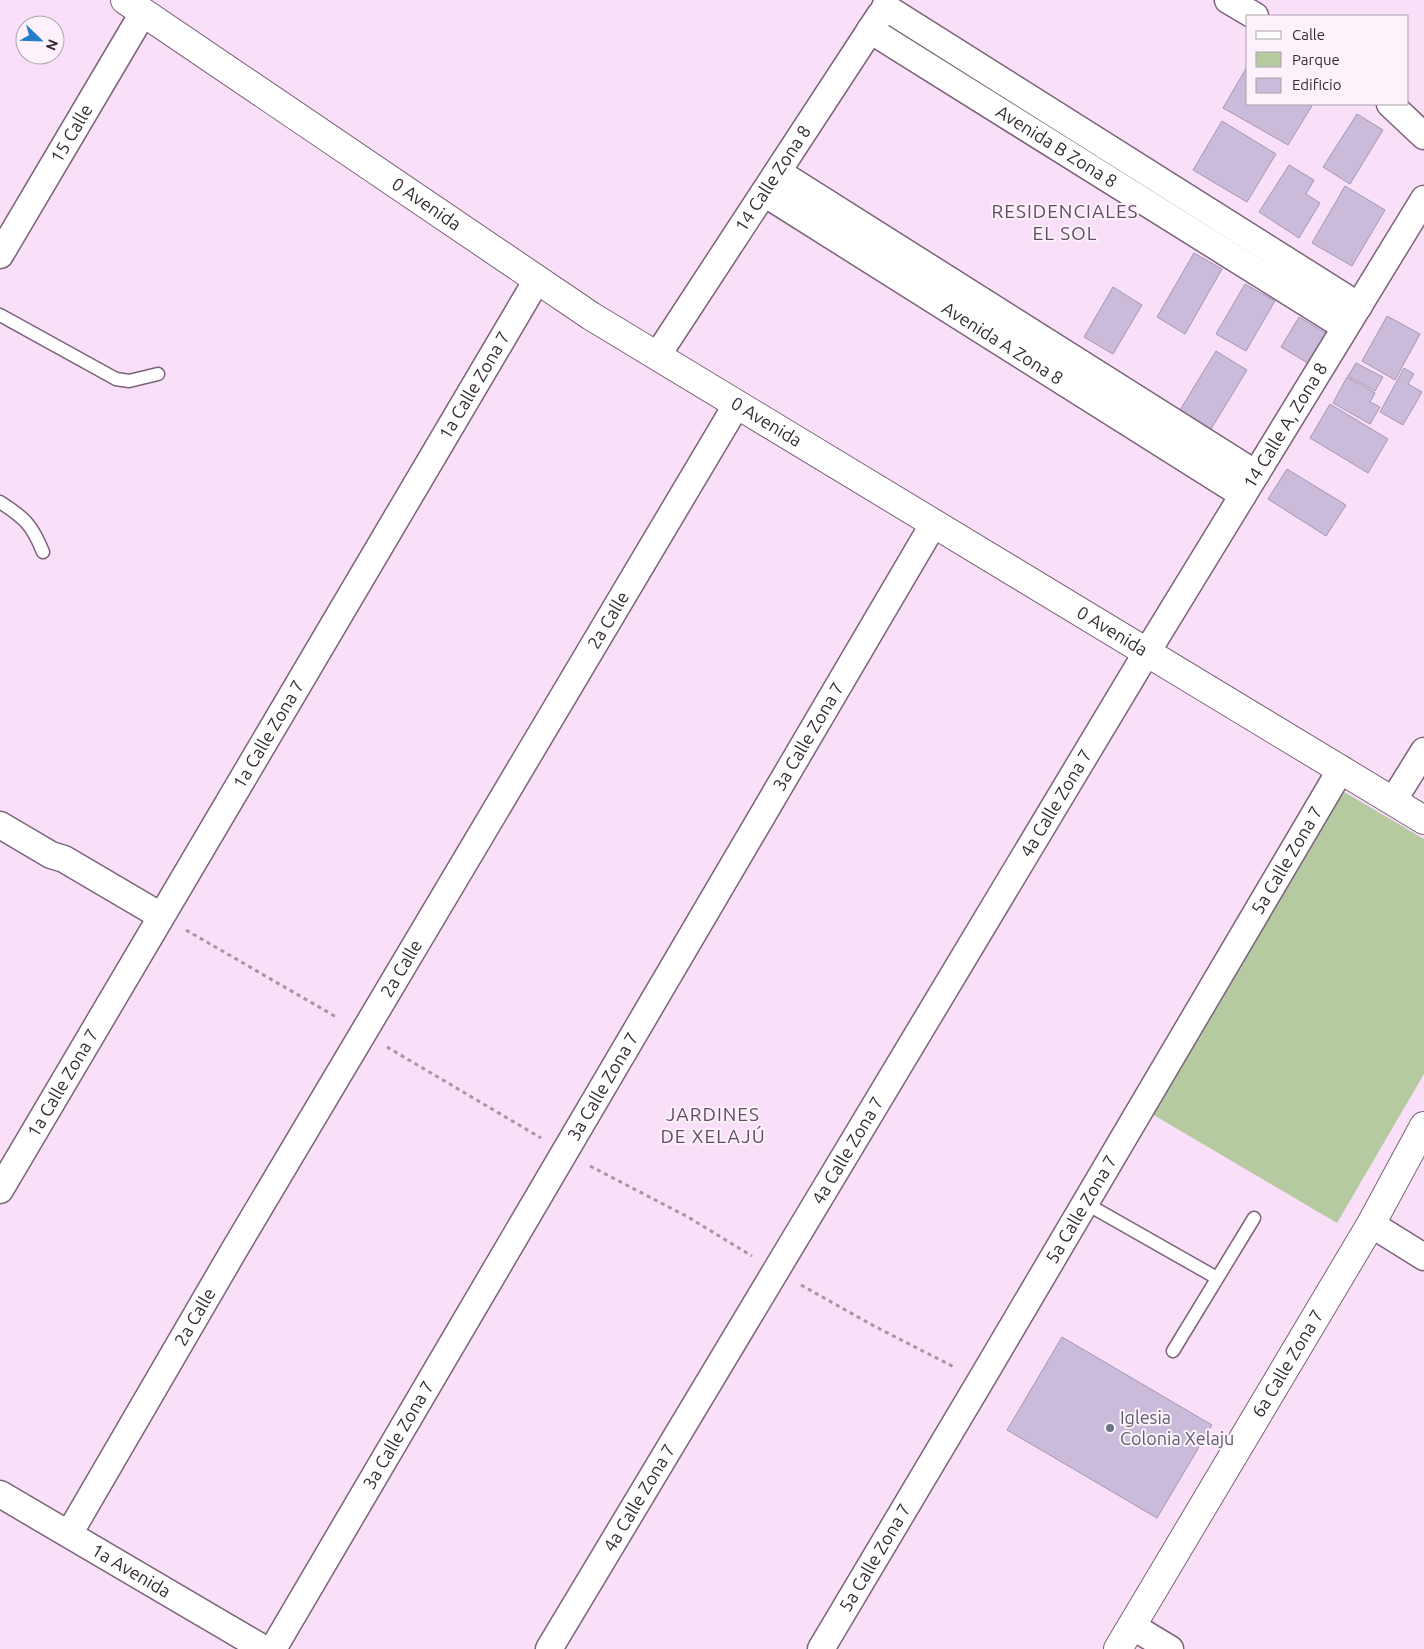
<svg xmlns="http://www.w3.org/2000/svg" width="1424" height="1649" viewBox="0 0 1424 1649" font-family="Ubuntu,sans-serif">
  <rect width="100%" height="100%" fill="#f9dff8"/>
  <!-- green -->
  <path fill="#b5caa0" d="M1341,790l83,49v235l-87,149 -185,-109z"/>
  <!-- building -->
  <path fill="#c9bbd9" stroke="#a598b4" d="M1248,65v39h65l-25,41 -65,-37z
    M1357,114l26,16 -33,54 -27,-17z
    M1222,121l54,33 -29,48 -54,-32z
    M1289,165l25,15 -8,14 14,9 -21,35 -40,-26z
    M1345,186l40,24 -33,56 -40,-23z
    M1194,253l28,16 -37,65 -28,-17z
    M1245,284l30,17 -29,50 -30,-17z
    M1113,287l29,18 -29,49 -29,-17z
    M1387,316l33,18 -25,46 -33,-19z
    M1299,317l30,18 -18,30 -30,-18z
    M1216,351l31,19 -36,59 -31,-19z
    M1356,363l27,14 -8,14 -27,-15z
    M1404,368l10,6 -6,10 14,8 -19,33 -23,-13z
    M1347,377l28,16 -5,9 10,5 -10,17 -37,-21z
    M1330,404l58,35 -20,34 -58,-35z
    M1287,469l59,36 -20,31 -58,-37z
    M1062,1337l150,88 -55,93 -150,-88z"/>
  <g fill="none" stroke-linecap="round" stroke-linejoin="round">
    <defs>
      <path id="lane" d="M0,315l116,64 13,2 29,-7
        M0,502c25,16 32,23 43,50
        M1085,1203l132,75
        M1173,1351l81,-133"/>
      <g id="street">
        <path d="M1228,0l27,16"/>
        <path d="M885,7l474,299"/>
        <path id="s1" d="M870,30l475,297"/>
        <path d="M1390,104l34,32"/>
        <path d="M778,172l478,302"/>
        <path id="s2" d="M764,193l479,302"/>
        <path id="s3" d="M0,255l143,-242"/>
        <path id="s4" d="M657,356l223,-341"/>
        <path d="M1393,801l31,-50"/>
        <path d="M0,825l51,30 13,4 97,57"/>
        <path id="s5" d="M0,1190l537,-910"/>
        <path d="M1371,1224l53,33"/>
        <path id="s6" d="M0,1494l264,155"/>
        <path id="s7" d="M69,1534l164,-282 504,-848"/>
        <path d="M1132,1626l38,23"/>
        <path id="s8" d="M273,1649l661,-1126"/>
        <path id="s9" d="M549,1649l598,-997 277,-453"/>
        <path id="s10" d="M821,1649l160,-269 360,-611"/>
      </g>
      <g id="secondary">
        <path id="s11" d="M125,0l466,316 833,504"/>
        <path id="s12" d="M1118,1649l253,-425 53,-98"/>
      </g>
    </defs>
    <!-- lane casing -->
    <use href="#lane" stroke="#7b6379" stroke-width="15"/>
    <!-- street casing -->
    <use href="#street" stroke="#7b6379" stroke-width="29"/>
    <!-- secondary casing -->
    <use href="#secondary" stroke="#7b6379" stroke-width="30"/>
    <!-- path -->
    <path stroke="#a895a7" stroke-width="3" stroke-dasharray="4 4" stroke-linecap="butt" d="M186,930l152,88
      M387,1047l154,91
      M590,1166l98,51 64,39
      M801,1285l73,41 82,42"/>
    <!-- lane -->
    <use href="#lane" stroke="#fff" stroke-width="12"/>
    <!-- street -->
    <use href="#street" stroke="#fff" stroke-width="26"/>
    <!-- secondary -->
    <use href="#secondary" stroke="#fff" stroke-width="28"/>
  </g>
  <!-- markers -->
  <circle fill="#6b7280" stroke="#fdf2fc" stroke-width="2" cx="1110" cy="1428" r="5"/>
  <g text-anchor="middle" stroke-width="4" stroke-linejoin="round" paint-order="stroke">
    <!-- street labels -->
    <g font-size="18" fill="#352b34" stroke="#fdf2fc">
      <text dy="6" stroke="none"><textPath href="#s3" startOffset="141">15 Calle</textPath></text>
      <text dy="6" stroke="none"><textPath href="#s1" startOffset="220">Avenida B Zona 8</textPath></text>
      <text dy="6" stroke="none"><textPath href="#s4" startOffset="212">14 Calle Zona 8</textPath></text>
      <text dy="6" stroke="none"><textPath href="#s11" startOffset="364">0 Avenida</textPath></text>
      <text dy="6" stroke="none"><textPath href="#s2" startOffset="282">Avenida A Zona 8</textPath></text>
      <text dy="6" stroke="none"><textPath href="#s5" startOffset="934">1a Calle Zona 7</textPath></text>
      <text dy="6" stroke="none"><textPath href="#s11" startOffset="768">0 Avenida</textPath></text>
      <text dy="6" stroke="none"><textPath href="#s9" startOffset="1428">14 Calle A, Zona 8</textPath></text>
      <text dy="6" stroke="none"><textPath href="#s7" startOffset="1061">2a Calle</textPath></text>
      <text dy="6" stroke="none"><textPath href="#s11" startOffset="1172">0 Avenida</textPath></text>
      <text dy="6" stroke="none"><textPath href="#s5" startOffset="529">1a Calle Zona 7</textPath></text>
      <text dy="6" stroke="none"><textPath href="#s8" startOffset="1058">3a Calle Zona 7</textPath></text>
      <text dy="6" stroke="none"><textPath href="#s9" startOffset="986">4a Calle Zona 7</textPath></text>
      <text dy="6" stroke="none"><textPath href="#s10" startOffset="916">5a Calle Zona 7</textPath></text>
      <text dy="6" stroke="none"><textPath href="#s7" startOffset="656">2a Calle</textPath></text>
      <text dy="6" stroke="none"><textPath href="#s5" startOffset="124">1a Calle Zona 7</textPath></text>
      <text dy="6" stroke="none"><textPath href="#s8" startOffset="652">3a Calle Zona 7</textPath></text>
      <text dy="6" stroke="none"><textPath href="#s9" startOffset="581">4a Calle Zona 7</textPath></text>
      <text dy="6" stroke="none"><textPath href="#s10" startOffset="511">5a Calle Zona 7</textPath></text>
      <text dy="6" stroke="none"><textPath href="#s7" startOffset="251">2a Calle</textPath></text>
      <text dy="6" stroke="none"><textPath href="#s12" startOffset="332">6a Calle Zona 7</textPath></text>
      <text dy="6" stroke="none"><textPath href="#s8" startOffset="248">3a Calle Zona 7</textPath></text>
      <text dy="6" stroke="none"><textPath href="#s9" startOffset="176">4a Calle Zona 7</textPath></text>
      <text dy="6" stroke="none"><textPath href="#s10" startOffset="106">5a Calle Zona 7</textPath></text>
      <text dy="6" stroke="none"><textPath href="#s6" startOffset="152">1a Avenida</textPath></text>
    </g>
    <!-- worship labels -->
    <g font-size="18" fill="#5b616d" stroke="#fdf2fc" text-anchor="start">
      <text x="1120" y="1424">Iglesia<tspan x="1120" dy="21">Colonia Xelaju</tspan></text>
    </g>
    <!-- neighbourhood labels -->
    <g font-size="19" letter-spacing="1" fill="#624c61" stroke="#fdf2fc">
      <text x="1065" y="218">RESIDENCIALES<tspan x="1065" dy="22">EL SOL</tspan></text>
      <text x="713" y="1121">JARDINES<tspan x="713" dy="22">DE XELAJÚ</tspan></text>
    </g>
  </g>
  <!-- legend -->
  <rect x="1246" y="15" width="162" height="90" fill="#fdf2fc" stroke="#ada2ac"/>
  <rect x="1256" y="31" width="25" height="8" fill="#ffffff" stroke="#ada2ac"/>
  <text x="1292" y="40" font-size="15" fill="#352b34">Calle</text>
  <rect x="1256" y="52" width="25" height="15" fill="#b5caa0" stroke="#ada2ac"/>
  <text x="1292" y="65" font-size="15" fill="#352b34">Parque</text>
  <rect x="1256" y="78" width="25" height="15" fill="#c9bbd9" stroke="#ada2ac"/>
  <text x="1292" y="90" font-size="15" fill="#352b34">Edificio</text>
  <!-- north arrow -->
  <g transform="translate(40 40) rotate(113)"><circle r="24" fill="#fdf2fc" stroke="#ada2ac"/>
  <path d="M0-4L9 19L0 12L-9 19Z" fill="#217ecb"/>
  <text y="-8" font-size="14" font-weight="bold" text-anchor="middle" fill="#352b34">N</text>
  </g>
</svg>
